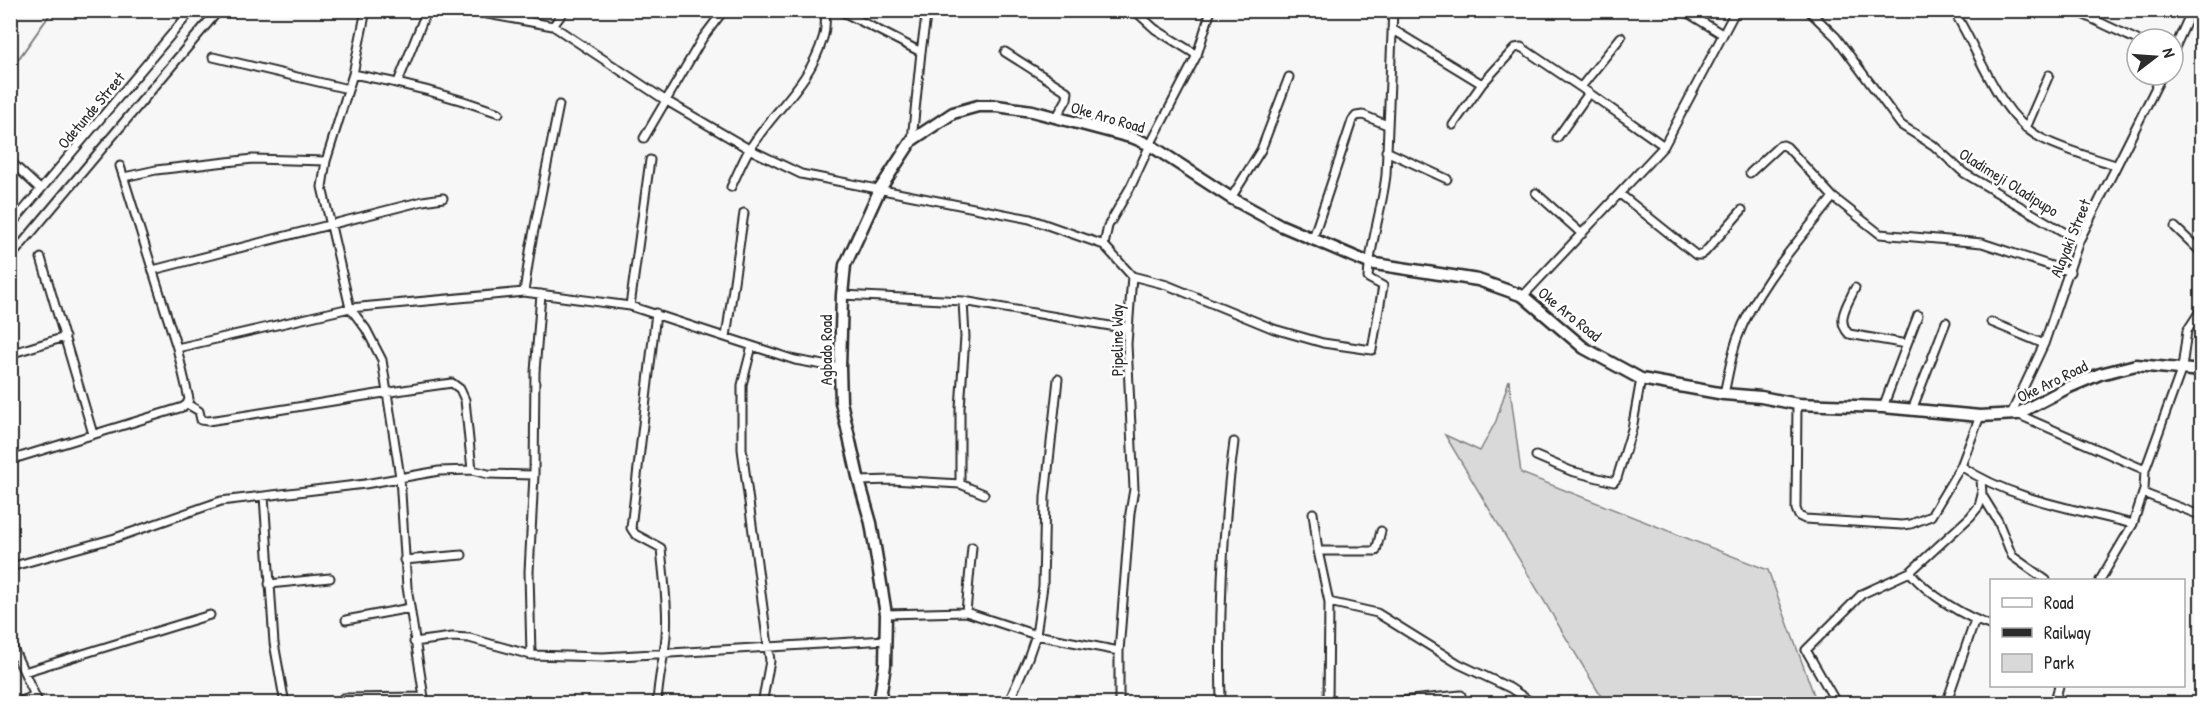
<svg xmlns="http://www.w3.org/2000/svg" width="2212" height="714" viewBox="0 0 2212 714" font-family="'Patrick Hand',sans-serif">
  <rect width="100%" height="100%" fill="#f7f7f7"/>
  <filter id="ink" filterUnits="userSpaceOnUse"><feTurbulence type="fractalNoise" baseFrequency=".0167" numOctaves="2"/><feDisplacementMap in="SourceGraphic" scale="12" xChannelSelector="R" yChannelSelector="G"/><feConvolveMatrix kernelMatrix="1 2 1 2 8 2 1 2 1" color-interpolation-filters="sRGB"/></filter>
  <g filter="url(#ink)">
    <!-- green -->
    <path fill="#d9d9d9" stroke="#828282" stroke-width="1.5" d="M1509,380l12,93 247,97 49,133h-212l-160,-268 35,16 16,-30z"/>
    <g fill="none" stroke-linecap="round" stroke-linejoin="round">
      <!-- stream -->
      <path stroke="#7b7b7b" stroke-width="2" d="M10,71l43,-61"/>
      <defs>
        <path id="minor" d="M366,10l-13,64 -27,87 -4,26 28,121 16,21 16,31 18,117 7,110 18,117
          M465,10l88,16 112,74 84,49 52,25 229,45 74,26
          M839,10l82,42
          M1134,10l21,19 42,26
          M1683,10l39,24
          M1808,10l28,27 65,88 32,20 31,28 115,68
          M1953,10c26,40 44,104 88,128 23,12 50,19 74,27
          M2074,10l63,30
          M553,26l12,-16
          M1392,29l90,55
          M1005,52l63,40 -1,7 -11,19
          M2173,52l19,-42
          M213,57l135,32
          M353,74c50,9 99,22 146,39
          M398,82l29,-72
          M1581,87l40,-50
          M1453,125l29,-41 33,-36 6,-1 68,46 75,53
          M2026,128l23,-53
          M644,138l58,-99 22,-29
          M1557,138l32,-45
          M912,140l9,-88 6,-42
          M1386,151l61,28
          M10,161l30,28
          M1750,173l29,-27 4,-1 4,2 46,50 47,37 102,9 88,29
          M124,177l32,-7 97,-11 73,2
          M731,187c6,-12 11,-25 18,-37 25,-41 60,-64 74,-112 3,-8 2,-19 3,-28
          M1536,193l46,41
          M1620,194l76,61h5l4,-3 37,-42
          M1231,198l30,-48 28,-73
          M10,226l182,-216
          M2175,227l27,26
          M1313,238l39,-117 4,-5 7,-1 24,10
          M41,258l52,176
          M153,270l270,-69 20,-3
          M1132,276l35,9 107,44 49,14 49,7 11,-64 -15,-8c2,-35 14,-68 18,-103l7,-165
          M1855,288c-7,16 -20,32 -6,46l58,10
          M524,292l7,-47 28,-140
          M842,295l121,6 165,28
          M1523,296l141,-150 72,-136
          M630,306l20,-146
          M656,313l-25,215 4,6 26,14c3,34 9,71 3,104 -3,19 -6,31 -7,52
          M1991,322l53,22
          M726,337l18,-124
          M752,346l-10,39v64l28,212 -8,43
          M177,348l173,-40 174,-16 106,14 165,54 45,8
          M10,354l55,-17
          M1724,394c4,-18 7,-37 13,-55 20,-54 61,-97 96,-142
          M187,404l12,7 2,9 7,1c81,-12 162,-27 244,-38l8,6 5,11 7,70
          M1797,404l-1,105 3,7 6,3 97,6 9,-1 20,-8 30,-50 19,-50
          M1883,407l35,-92
          M1912,410l34,-88
          M2011,414l33,-70 35,-103 83,-166
          M2017,414l128,56
          M1536,456l35,15 43,11 3,-4 15,-49 9,-50
          M10,460l173,-53 4,-3 2,-5 -12,-51 -57,-182
          M1961,466c50,34 115,43 172,58
          M859,481l33,-1 68,4 24,10
          M960,484v-76l5,-71 -2,-36
          M2143,493l59,23
          M1982,495l16,26 14,35 34,24
          M264,496l10,147 11,61
          M1313,513l5,38 11,51 -1,102
          M1318,551h58l5,-20
          M404,560l58,-5
          M10,567l105,-29 106,-37 144,-17 74,-13 33,-1 16,4 46,1
          M1910,572c18,23 55,45 82,54
          M2100,580l33,-56 11,-34 1,-20 37,-102 5,-37 15,-23
          M269,584l61,-6
          M1329,602l48,11 82,51 51,24 24,16
          M966,612l6,-65
          M886,614l80,-2 70,23 83,16
          M346,620l64,-12
          M10,642l29,62
          M414,642l38,-5 17,1 62,17 72,2 283,-17
          M531,655l-2,-83 5,-97 1,-103 6,-78
          M24,672l186,-57
          M343,698l81,-1
          M15,704l20,-9
          M1008,704l20,-46 8,-23 7,-49 2,-89 13,-118
          M1119,704v-53l11,-138 4,-24 -7,-145 5,-68 -28,-31 4,-19 23,-40 19,-41 47,-90 14,-45
          M1221,704c-2,-88 1,-175 13,-262
          M1369,704l92,-9
          M1837,704l-31,-54 56,-56 48,-22 60,-55 9,-11 3,-11 -1,-16
          M1946,704l29,-84
          M2054,704l5,-18"/>
        <path id="secondary" d="M879,704l6,-39 1,-51 -15,-91 -12,-42 -18,-79 -1,-34 2,-73 3,-30 3,-6 32,-70 32,-49 41,-27 25,-7h19l35,5 102,27 16,7 81,53 49,27 89,38 109,17 45,16 61,52 57,31 83,15 37,3 36,7 86,3 97,9 37,-2 50,-26 33,-14 36,-9 66,6"/>
      </defs>
      <!-- minor casing -->
      <use href="#minor" stroke="#2b2b2b" stroke-width="11"/>
      <!-- secondary casing -->
      <use href="#secondary" stroke="#2b2b2b" stroke-width="15"/>
      <!-- minor -->
      <use href="#minor" stroke="#fff" stroke-width="7"/>
      <!-- secondary -->
      <use href="#secondary" stroke="#fff" stroke-width="10"/>
      <!-- rail -->
      <path stroke="#2b2b2b" stroke-width="2" d="M10,251l202,-241
        M10,265l215,-255"/>
    </g>
  </g>
  <g text-anchor="middle" stroke-width="5" stroke-linejoin="round" paint-order="stroke">
    <!-- street labels -->
    <g font-size="16" fill="#2b2b2b" stroke="#fff">
      <text transform="translate(91 110) rotate(-50)" y="6">Odetunde Street</text>
      <text transform="translate(1108 117) rotate(16)" y="6">Oke Aro Road</text>
      <text transform="translate(2009 182) rotate(32)" y="6">Oladimeji Oladipupo</text>
      <text transform="translate(2070 238) rotate(-68)" y="6">Alayaki Street</text>
      <text transform="translate(1570 314) rotate(39)" y="6">Oke Aro Road</text>
      <text transform="translate(1117 340) rotate(-90)" y="6">Pipeline Way</text>
      <text transform="translate(826 350) rotate(-90)" y="6">Agbado Road</text>
      <text transform="translate(2052 381) rotate(-26)" y="6">Oke Aro Road</text>
    </g>
  </g>
  <!-- margin -->
  <rect width="2212" height="714" fill="none" stroke="#fff" stroke-width="36"/>
  <rect x="18" y="18" width="2176" height="678" fill="none" stroke="#2b2b2b" stroke-width="2" filter="url(#ink)"/>
  <!-- legend -->
  <rect x="1990" y="579" width="195" height="108" fill="#ffffff" stroke="#aaaaaa" stroke-width="1.5"/>
  <rect x="2002" y="598" width="30" height="9" fill="#ffffff" stroke="#aaaaaa" stroke-width="1.5"/>
  <text x="2044" y="609" font-size="18" fill="#2b2b2b">Road</text>
  <rect x="2002" y="628" width="30" height="9" fill="#2b2b2b" stroke="#aaaaaa" stroke-width="1.5"/>
  <text x="2044" y="639" font-size="18" fill="#2b2b2b">Railway</text>
  <rect x="2002" y="654" width="30" height="18" fill="#d9d9d9" stroke="#aaaaaa" stroke-width="1.5"/>
  <text x="2044" y="669" font-size="18" fill="#2b2b2b">Park</text>
  <!-- north arrow -->
  <g transform="translate(2155 57) rotate(73)"><circle r="28" fill="#ffffff" stroke="#aaaaaa" stroke-width="1.5"/>
  <path d="M0-4.5L10 22L0 15L-10 22Z" fill="#2b2b2b"/>
  <text y="-9" font-size="16" font-weight="bold" text-anchor="middle" fill="#2b2b2b">N</text>
  </g>
</svg>
